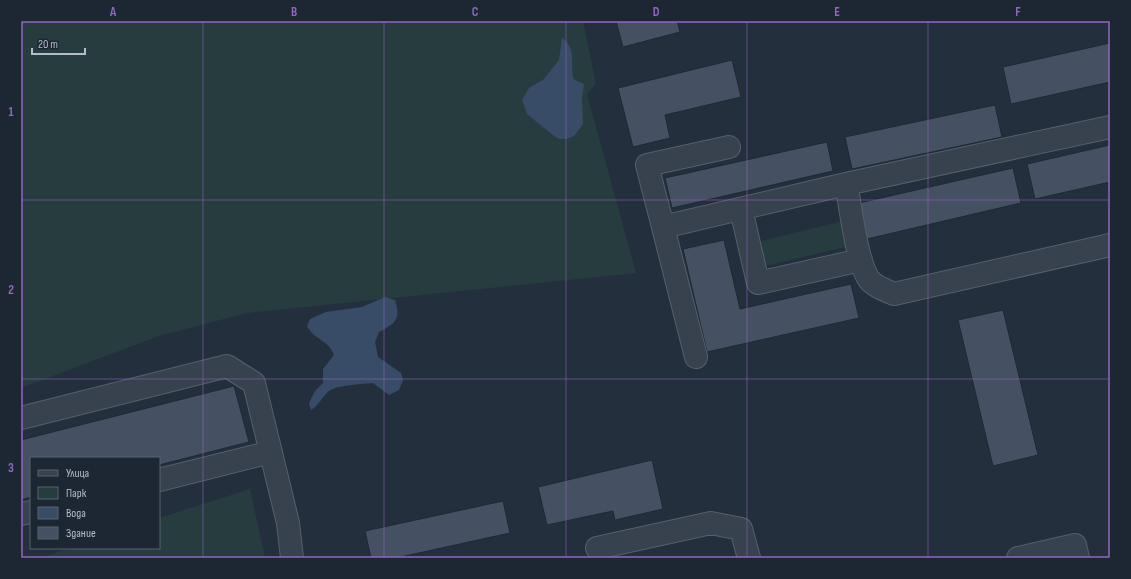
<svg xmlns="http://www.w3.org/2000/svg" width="1131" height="579" viewBox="0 0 1131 579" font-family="'Sofia Sans Condensed',sans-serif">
  <rect width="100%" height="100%" fill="#242f3e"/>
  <!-- green -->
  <path fill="#263c3f" d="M21,21h562l13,63 -9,10 49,179 -389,40 -88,23 -138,52z
    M843,221l7,25 -85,20 -7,-24z
    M250,489l15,69h-224l29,-10h89v-30z"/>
  <!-- water -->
  <path fill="#394c67" d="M562,37c15,14 8,23 11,40l2,3 9,4 -2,15 1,25 -9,12 -7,3h-7l-6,-3 -27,-22 -5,-14 7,-12 15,-9 15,-19z
    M385,297l10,3c6,19 1,23 -16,32l-4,10 3,15 23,16 2,7 -4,10 -10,5 -16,-12c-10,1 -36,2 -44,8 -7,6 -10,14 -18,19l-2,-7 6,-12 8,-8v-14l11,-14c-5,-15 -21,-16 -27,-29l3,-7 16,-7 36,-5z"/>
  <!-- building -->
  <path fill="#455162" stroke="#1f2835" d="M616,21h61l3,11 -57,15z
    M1110,43v39l-99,22 -8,-37z
    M732,60l9,37 -76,18 5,23 -37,9 -15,-59z
    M995,105l7,32 -150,32 -7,-32z
    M827,142l6,29 -161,37 -7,-30z
    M1110,145v37l-75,17 -8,-35z
    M1013,168l8,35 -154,36 -8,-36z
    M724,240l16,69 111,-25 8,34 -152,34 -24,-103z
    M1003,310l35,145 -45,11 -35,-146z
    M234,386l15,56 -90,23v-7h-128v39l-10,3v-60z
    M652,460l11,49 -48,11 -2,-9 -66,14 -9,-38z
    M503,501l7,32 -114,25h-25l-6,-27z"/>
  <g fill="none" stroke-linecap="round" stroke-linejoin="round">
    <defs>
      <path id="minor" d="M729,147l-82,18 16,62 183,-43 264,-57
        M846,184c5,24 10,74 22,94 5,8 17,12 26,16l216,-49
        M741,209l17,74 103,-23
        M663,227l33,130
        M21,418l206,-52 27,17 34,140 4,35
        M159,480l112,-28
        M21,514l10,-2
        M597,548l114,-25 30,6 8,29
        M1018,558l57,-13 3,13"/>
    </defs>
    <!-- minor casing -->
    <use href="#minor" stroke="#565f6c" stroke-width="24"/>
    <!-- minor -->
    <use href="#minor" stroke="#38414e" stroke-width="22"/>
  </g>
  <!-- grid -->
  <path fill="none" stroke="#9266c3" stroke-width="1" stroke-opacity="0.55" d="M203,21v537M384,21v537M566,21v537M747,21v537M928,21v537M21,200h1089M21,379h1089"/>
  <!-- border -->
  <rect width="1131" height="579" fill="none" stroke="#1d2633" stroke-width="44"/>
  <!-- legend -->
  <rect x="30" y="457" width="130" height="92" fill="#1d2633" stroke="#59626f"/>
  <rect x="38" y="470" width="20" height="6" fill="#38414e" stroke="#59626f"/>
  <text x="66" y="477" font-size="12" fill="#b4bcc9">Улица</text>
  <rect x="38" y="487" width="20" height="12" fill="#263c3f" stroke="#59626f"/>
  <text x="66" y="497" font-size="12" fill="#b4bcc9">Парк</text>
  <rect x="38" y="507" width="20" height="12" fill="#394c67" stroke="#59626f"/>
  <text x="66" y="517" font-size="12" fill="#b4bcc9">Вода</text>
  <rect x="38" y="527" width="20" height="12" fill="#455162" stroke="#59626f"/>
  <text x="66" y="537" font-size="12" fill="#b4bcc9">Здание</text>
  <!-- scale -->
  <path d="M32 48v6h53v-6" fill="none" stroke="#b4bcc9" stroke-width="2"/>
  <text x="38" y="48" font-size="12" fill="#b4bcc9" stroke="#1d2633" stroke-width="3" paint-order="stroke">20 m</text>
  <rect x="22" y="22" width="1087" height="535" fill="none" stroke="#9266c3" stroke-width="1.5"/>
  <g font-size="13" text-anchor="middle" font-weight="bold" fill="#9266c3">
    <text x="113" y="16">A</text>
    <text x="294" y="16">B</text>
    <text x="475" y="16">C</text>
    <text x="656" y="16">D</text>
    <text x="837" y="16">E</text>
    <text x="1018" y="16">F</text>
    <text x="11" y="116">1</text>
    <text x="11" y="294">2</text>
    <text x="11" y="472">3</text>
  </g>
</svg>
